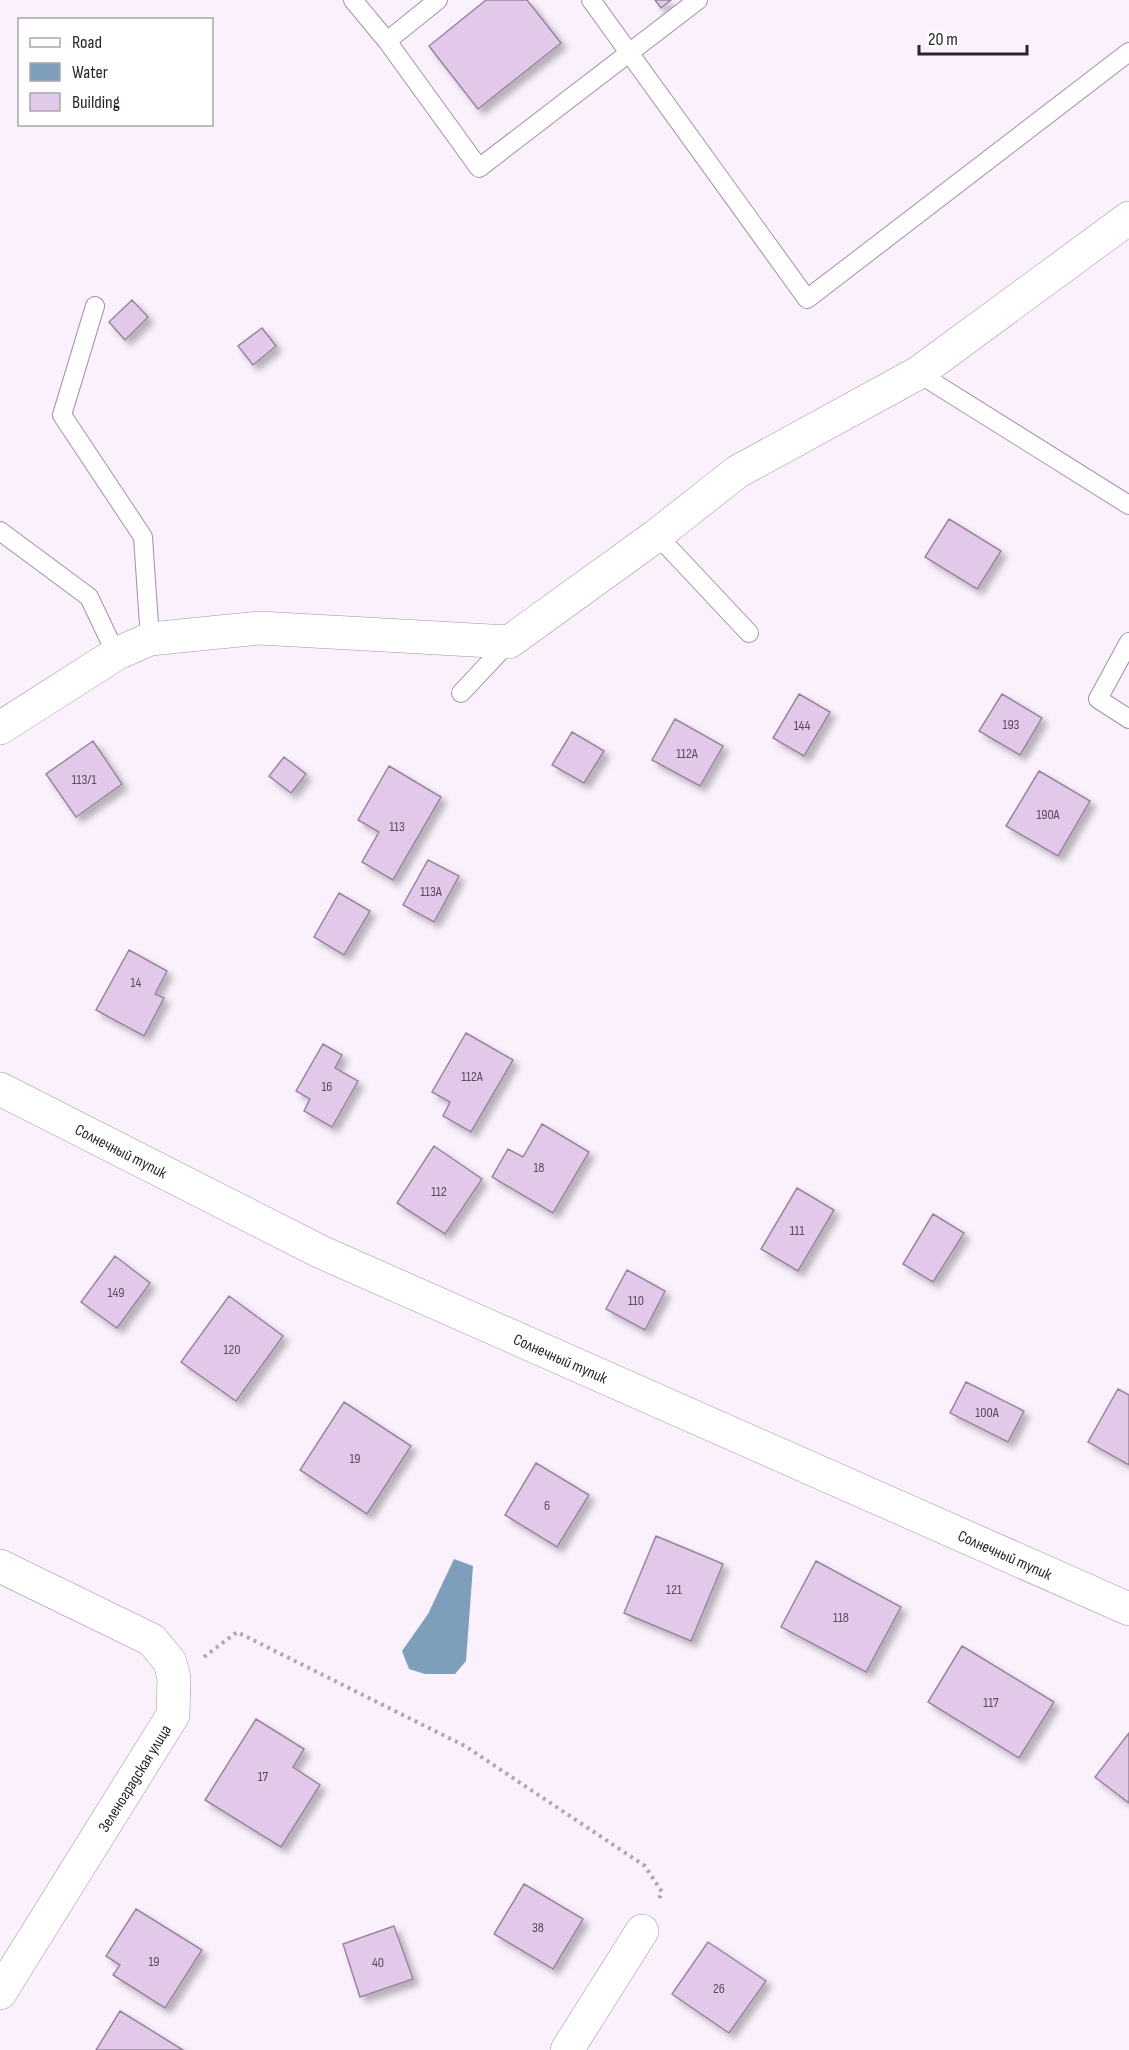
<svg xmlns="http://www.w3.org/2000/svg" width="1129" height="2050" viewBox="0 0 1129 2050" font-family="'Sofia Sans Condensed',sans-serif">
  <defs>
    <filter id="shadow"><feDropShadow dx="5.5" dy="5.5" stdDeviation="3" flood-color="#0004"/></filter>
  </defs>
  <rect width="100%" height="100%" fill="#faf1fc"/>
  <!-- water -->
  <path fill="#7e9fb9" d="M454,1559l19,7 -7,95 -11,13h-30l-16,-5 -7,-18 26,-37z"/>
  <!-- building -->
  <path fill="#e2c9ea" stroke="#99859f" stroke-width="1.5" filter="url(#shadow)" d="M486,0h41l34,43 -83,66 -49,-63z
    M655,0h16l-10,8z
    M132,300l16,17 -23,23 -16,-18z
    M262,328l14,18 -23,19 -15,-19z
    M949,519l52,32 -24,38 -52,-32z
    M799,694l31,18 -26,44 -31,-18z
    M1002,694l40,24 -22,37 -41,-24z
    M675,719l48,27 -23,40 -48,-26z
    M572,732l32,19 -20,32 -32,-18z
    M93,741l29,43 -46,33 -30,-43z
    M284,757l22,17 -15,19 -22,-17z
    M389,766l52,31 -48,83 -31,-18 17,-30 -21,-12z
    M1039,771l51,30 -32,55 -52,-30z
    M428,860l31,16 -25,46 -31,-17z
    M339,893l31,18 -26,44 -30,-18z
    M129,950l38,21 -12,23 9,4 -20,38 -48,-26z
    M466,1033l47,27 -42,72 -28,-16 7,-14 -18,-10z
    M323,1044l19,11 -7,13 23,13 -26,46 -28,-16 6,-12 -14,-8z
    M542,1124l47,28 -36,61 -61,-36 16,-28 15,8z
    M434,1146l48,33 -37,55 -48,-31z
    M797,1188l37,22 -36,61 -37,-22z
    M933,1214l31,19 -31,49 -30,-18z
    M115,1256l35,27 -33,45 -36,-26z
    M627,1270l38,21 -20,39 -39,-21z
    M229,1296l54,40 -47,65 -55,-39z
    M966,1382l58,29 -16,31 -58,-29z
    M1118,1389l11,6v70l-41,-23z
    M344,1402l67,44 -44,68 -67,-44z
    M536,1463l53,32 -32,52 -52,-32z
    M656,1536l67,28 -32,77 -67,-28z
    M816,1561l85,46 -35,65 -85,-45z
    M962,1646l92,56 -35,56 -91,-56z
    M256,1719l48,30 -11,18 27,18 -39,62 -76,-47z
    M1129,1733v70l-34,-26z
    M524,1884l59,35 -30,50 -59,-35z
    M136,1909l66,41 -37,58 -52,-33 7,-10 -14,-9z
    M394,1926l19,53 -53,18 -17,-53z
    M708,1942l58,39 -37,52 -57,-39z
    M120,2011l63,39h-87z"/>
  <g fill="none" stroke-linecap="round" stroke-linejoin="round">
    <defs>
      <path id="service" d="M353,0l34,41 51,-41
        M591,0l216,299 322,-247
        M387,41l92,127 219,-168
        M95,306l-33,109 81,122 7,102
        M918,373l211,132
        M0,531l89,66 27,57
        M657,535l92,98
        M1129,642l-31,57 31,20
        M461,693l48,-51"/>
      <g id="minor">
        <path d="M0,728l116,-74 34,-15 109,-11 250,14 148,-107 80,-63 181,-99 211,-155"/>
        <path id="s1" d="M0,1089l321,163 808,357"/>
        <path d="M0,1566l152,74 18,22 4,16 -1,37 -173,278"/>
        <path d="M567,2050l75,-119"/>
      </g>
    </defs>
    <!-- service casing -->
    <use href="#service" stroke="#a390a9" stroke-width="20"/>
    <!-- minor casing -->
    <use href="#minor" stroke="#a390a9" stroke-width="34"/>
    <!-- path -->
    <path stroke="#afa6b1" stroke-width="4" stroke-dasharray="3 4.5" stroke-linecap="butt" d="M204,1657l33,-25 228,114 180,120 17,26 -4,9"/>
    <!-- service -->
    <use href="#service" stroke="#fff" stroke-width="18"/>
    <!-- minor -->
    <use href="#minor" stroke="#fff" stroke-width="33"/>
  </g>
  <g text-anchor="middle" stroke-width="4.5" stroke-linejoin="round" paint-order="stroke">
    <!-- number labels -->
    <g font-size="14" fill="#594c5c">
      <text x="1011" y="729">193</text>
      <text x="802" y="730">144</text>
      <text x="687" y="758">112А</text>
      <text x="84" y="784">113/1</text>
      <text x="1048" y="819">190А</text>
      <text x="397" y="831">113</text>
      <text x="431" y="896">113А</text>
      <text x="136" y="987">14</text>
      <text x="472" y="1081">112А</text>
      <text x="327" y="1091">16</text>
      <text x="539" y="1172">18</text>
      <text x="439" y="1196">112</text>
      <text x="797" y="1235">111</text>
      <text x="116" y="1297">149</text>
      <text x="636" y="1305">110</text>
      <text x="232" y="1354">120</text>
      <text x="987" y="1417">100А</text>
      <text x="355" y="1463">19</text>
      <text x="547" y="1510">6</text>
      <text x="674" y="1594">121</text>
      <text x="841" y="1622">118</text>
      <text x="991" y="1707">117</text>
      <text x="263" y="1781">17</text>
      <text x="538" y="1932">38</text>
      <text x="154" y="1966">19</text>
      <text x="378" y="1967">40</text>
      <text x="719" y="1993">26</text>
    </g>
    <!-- street labels -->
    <g font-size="16" fill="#2b232d" stroke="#fff">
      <text dy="6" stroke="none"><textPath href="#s1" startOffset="136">Солнечный тупик</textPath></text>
      <text dy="6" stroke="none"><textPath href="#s1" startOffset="622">Солнечный тупик</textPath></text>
      <text dy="6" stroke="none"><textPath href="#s1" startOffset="1108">Солнечный тупик</textPath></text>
      <text transform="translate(134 1778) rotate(-58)" y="6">Зеленоградская улица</text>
    </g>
  </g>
  <!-- legend -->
  <rect x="18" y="18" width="195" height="108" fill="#ffffff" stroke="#aaa7ab" stroke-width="1.5"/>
  <rect x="30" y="38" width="30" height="9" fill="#ffffff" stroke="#aaa7ab" stroke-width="1.5"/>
  <text x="72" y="48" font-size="18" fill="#2b232d">Road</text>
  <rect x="30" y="63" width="30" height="18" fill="#7e9fb9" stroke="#aaa7ab" stroke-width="1.5"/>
  <text x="72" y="78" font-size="18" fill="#2b232d">Water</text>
  <rect x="30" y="93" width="30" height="18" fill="#e2c9ea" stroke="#aaa7ab" stroke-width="1.5"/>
  <text x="72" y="108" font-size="18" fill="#2b232d">Building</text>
  <!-- scale -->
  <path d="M919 45v9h108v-9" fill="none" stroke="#2b232d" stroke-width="3"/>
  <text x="928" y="45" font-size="18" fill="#2b232d" stroke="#ffffff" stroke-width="4.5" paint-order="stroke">20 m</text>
</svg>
